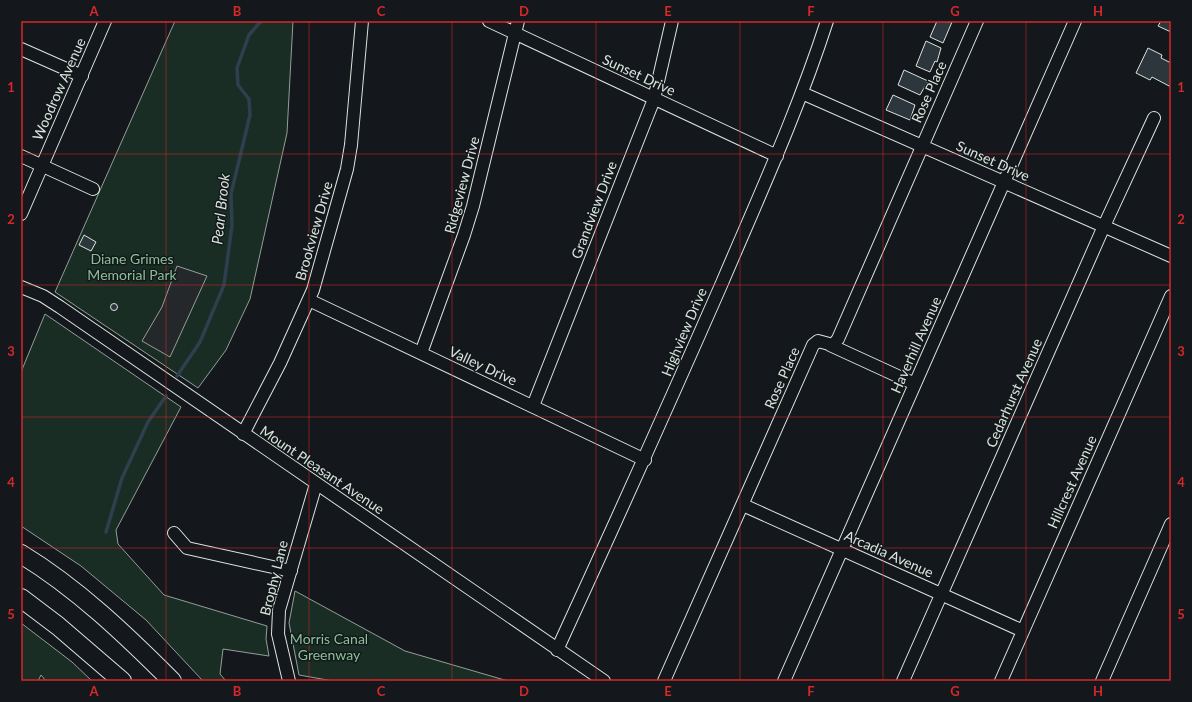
<svg xmlns="http://www.w3.org/2000/svg" width="1192" height="702" viewBox="0 0 1192 702" font-family="Lato,sans-serif">
  <rect width="100%" height="100%" fill="#14181c"/>
  <!-- green -->
  <path fill="#1a2d24" stroke="#939e99" d="M175,21h118l-6,112 -37,166 -24,51 -28,38 -143,-96z
    M45,314l136,93 -65,123 2,14 46,51 103,31 -1,13 3,17 -46,-7 -3,25 6,7h-23l-57,-61 -65,-54 -60,-40v-154z
    M295,591l110,60 103,30h-175l-34,-6 -10,-52z
    M21,623l51,39 20,19h-46l-5,-6 -3,6h-17z"/>
  <!-- parking -->
  <path fill="#24282b" stroke="#939e99" d="M177,266l30,10 -37,81 -28,-16 20,-34z"/>
  <g fill="none" stroke-linecap="round" stroke-linejoin="round">
    <!-- stream -->
    <path stroke="#2f3f4d" stroke-width="3.5" d="M177,376l23,-34 24,-57 8,-60 -1,-31 19,-79 -1,-16 -11,-14 -1,-17 12,-33 12,-14
      M106,532l16,-54 26,-56 18,-26"/>
  </g>
  <!-- building -->
  <path fill="#2c363c" stroke="#d8e6dc" d="M937,21l15,1 -9,21 -13,-6z
    M1161,21h10v11l-13,-6z
    M926,41l15,7 -4,14 -2,-1 -5,11 -14,-6z
    M1148,48l14,7 -1,3 10,5v24l-19,-10 -2,3 -14,-7z
    M904,70l24,11 -8,14 -22,-10z
    M893,95l22,10 -5,15 -24,-10z
    M84,235l12,7 -5,9 -12,-6z
    M110.5 307a3.5 3.5 0 1 1 7 0a3.5 3.5 0 1 1-7 0Z"/>
  <g fill="none" stroke-linecap="round" stroke-linejoin="round">
    <defs>
      <path id="minor" d="M489,21l288,135
        M21,49l61,27
        M802,93l369,163
        M21,156l72,33
        M21,214l84,-193
        M21,287l22,9 17,11 544,374
        M309,300l336,160
        M830,345l85,39
        M421,353l43,-118 9,-29 45,-185
        M533,406l121,-307 18,-78
        M243,434l37,-71 33,-73 34,-121 4,-24 11,-124
        M743,505l280,126
        M174,533l13,15 104,23
        M557,650c56,-122 111,-244 165,-367 37,-87 76,-172 105,-262
        M289,681l-11,-47 1,-24 37,-126
        M664,681l149,-336 5,-4 15,4 5,-6 139,-318
        M784,681l291,-660
        M903,681l201,-455 50,-108
        M1001,681l170,-385
        M1102,681l69,-157"/>
      <path id="highway" d="M21,554c56,34 105,81 151,127
        M21,598l37,28 64,55"/>
    </defs>
    <!-- minor casing -->
    <use href="#minor" stroke="#d8e6dc" stroke-width="14"/>
    <!-- highway casing -->
    <use href="#highway" stroke="#d8e6dc" stroke-width="20"/>
    <!-- minor -->
    <use href="#minor" stroke="#14181c" stroke-width="12"/>
    <!-- highway -->
    <use href="#highway" stroke="#14181c" stroke-width="18"/>
  </g>
  <!-- grid -->
  <path fill="none" stroke="#d62828" stroke-width="1" stroke-opacity="0.55" d="M166,21v660M309,21v660M452,21v660M596,21v660M740,21v660M883,21v660M1026,21v660M21,154h1150M21,285h1150M21,417h1150M21,548h1150"/>
  <g text-anchor="middle" stroke-width="3" stroke-linejoin="round" paint-order="stroke">
    <!-- street labels -->
    <g font-size="14" fill="#d8e6dc" stroke="#14181c">
      <text transform="translate(639 75) rotate(25)" y="5">Sunset Drive</text>
      <text transform="translate(59 89) rotate(-66)" y="5">Woodrow Avenue</text>
      <text transform="translate(929 92) rotate(-66)" y="5">Rose Place</text>
      <text transform="translate(993 161) rotate(24)" y="5">Sunset Drive</text>
      <text transform="translate(462 185) rotate(-75)" y="5">Ridgeview Drive</text>
      <text transform="translate(594 210) rotate(-69)" y="5">Grandview Drive</text>
      <text transform="translate(314 231) rotate(-74)" y="5">Brookview Drive</text>
      <text transform="translate(684 332) rotate(-67)" y="5">Highview Drive</text>
      <text transform="translate(916 345) rotate(-66)" y="5">Haverhill Avenue</text>
      <text transform="translate(483 366) rotate(25)" y="5">Valley Drive</text>
      <text transform="translate(782 378) rotate(-66)" y="5">Rose Place</text>
      <text transform="translate(1014 393) rotate(-66)" y="5">Cedarhurst Avenue</text>
      <text transform="translate(322 470) rotate(34)" y="5">Mount Pleasant Avenue</text>
      <text transform="translate(1072 482) rotate(-66)" y="5">Hillcrest Avenue</text>
      <text transform="translate(889 554) rotate(24)" y="5">Arcadia Avenue</text>
      <text transform="translate(274 578) rotate(-76)" y="5">Brophy Lane</text>
    </g>
    <!-- park labels -->
    <g font-size="14" fill="#8ac095" stroke="#14181c">
      <text x="132" y="264">Diane Grimes<tspan x="132" dy="16">Memorial Park</tspan></text>
      <text x="329" y="644">Morris Canal<tspan x="329" dy="16">Greenway</tspan></text>
    </g>
    <!-- water labels -->
    <g font-size="15" font-style="italic" fill="#d8e6dc" stroke="#14181c">
      <text transform="translate(221 209) rotate(-84)" y="5">Pearl Brook</text>
    </g>
  </g>
  <!-- border -->
  <rect width="1192" height="702" fill="none" stroke="#14181c" stroke-width="44"/>
  <rect x="22" y="22" width="1148" height="658" fill="none" stroke="#d62828" stroke-width="1.5"/>
  <g font-size="13" text-anchor="middle" font-weight="bold" fill="#d62828">
    <text x="94" y="16">A</text>
    <text x="237" y="16">B</text>
    <text x="381" y="16">C</text>
    <text x="524" y="16">D</text>
    <text x="668" y="16">E</text>
    <text x="811" y="16">F</text>
    <text x="955" y="16">G</text>
    <text x="1098" y="16">H</text>
    <text x="11" y="92">1</text>
    <text x="1181" y="92">1</text>
    <text x="11" y="224">2</text>
    <text x="1181" y="224">2</text>
    <text x="11" y="356">3</text>
    <text x="1181" y="356">3</text>
    <text x="11" y="487">4</text>
    <text x="1181" y="487">4</text>
    <text x="11" y="619">5</text>
    <text x="1181" y="619">5</text>
    <text x="94" y="696">A</text>
    <text x="237" y="696">B</text>
    <text x="381" y="696">C</text>
    <text x="524" y="696">D</text>
    <text x="668" y="696">E</text>
    <text x="811" y="696">F</text>
    <text x="955" y="696">G</text>
    <text x="1098" y="696">H</text>
  </g>
</svg>
